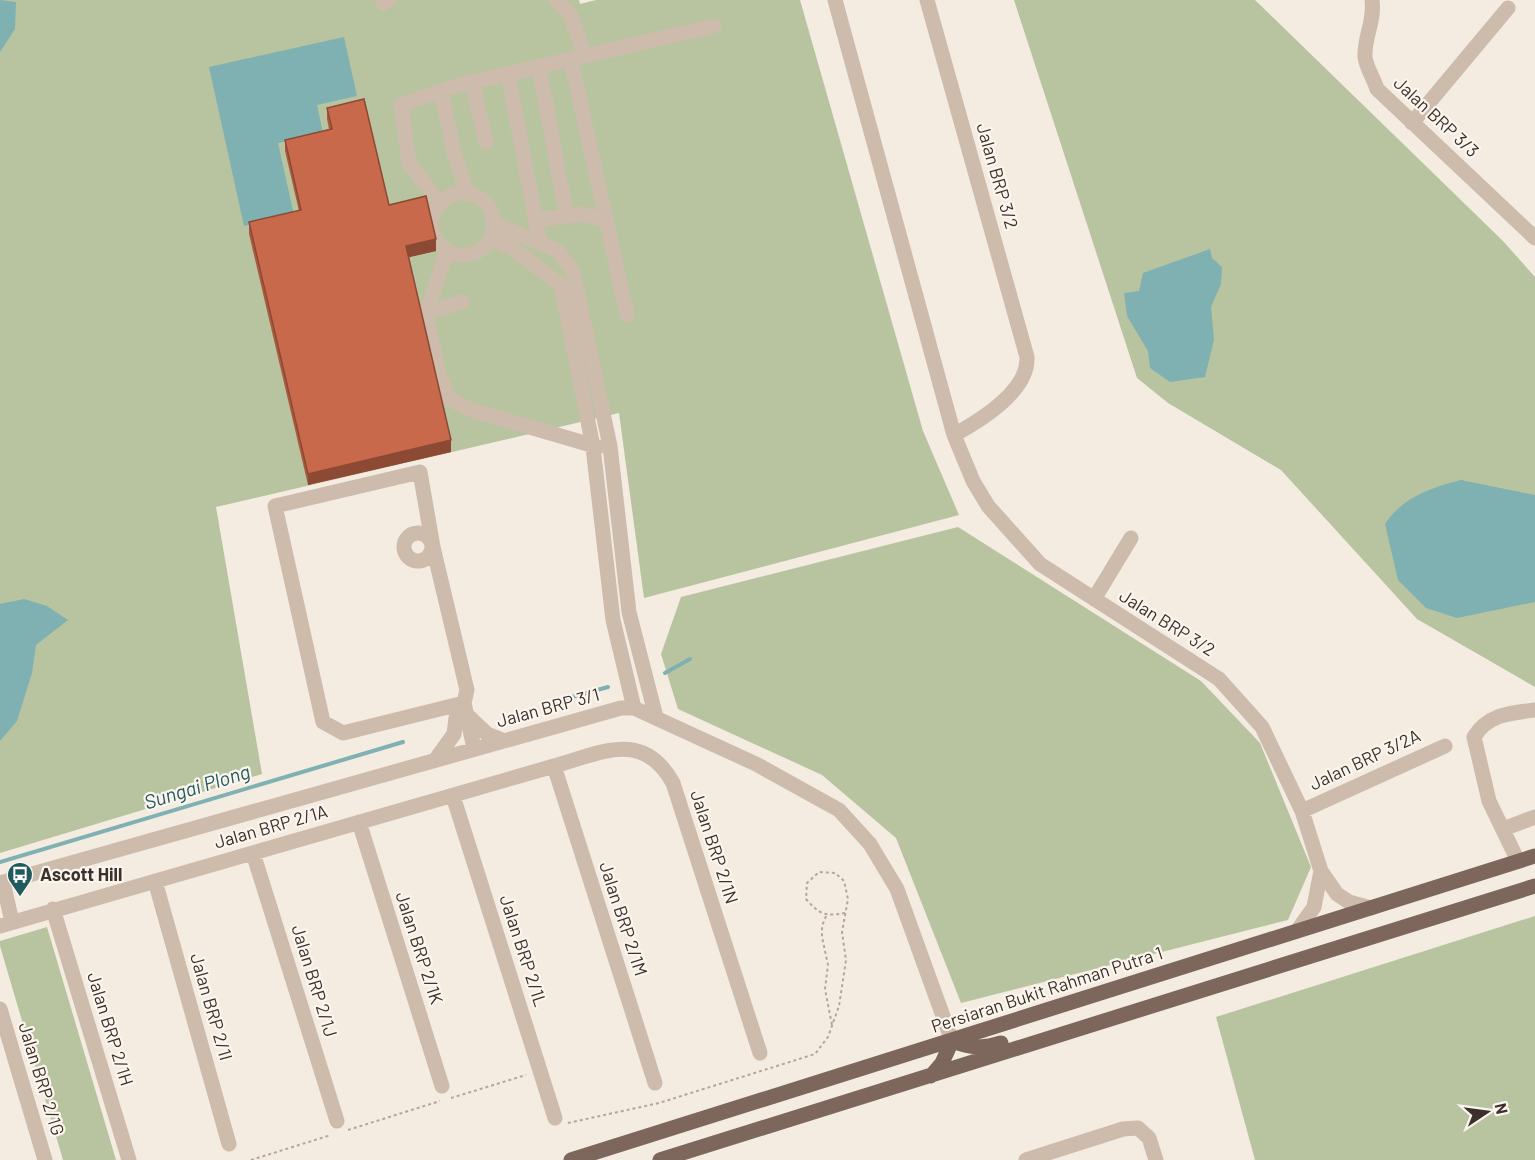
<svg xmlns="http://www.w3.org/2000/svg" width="1535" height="1160" viewBox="0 0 1535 1160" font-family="Barlow,sans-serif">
  <rect width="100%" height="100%" fill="#f4ebe1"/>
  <!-- green -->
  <path fill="#b8c4a0" d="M0,0h579l1,4 16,-4h204l123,431 36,84 -315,83 -25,-185 -403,94 46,267 -262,79z
    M1014,0h241l248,241 32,36v410l-118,-68 -136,-149 -113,-67 -31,-25z
    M958,527l243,154 59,62 51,124 -23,53 -327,83 -65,-165 -74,-63 -144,-66 -17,-55 20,-57z
    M1535,916v244h-280l-39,-143z
    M47,927l69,233h-53l-63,-214v-5z"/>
  <!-- water -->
  <path fill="#7fb0b2" d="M0,0l16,2 -1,27 -15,23z
    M344,37l13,59 -40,9 6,28 -45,10 16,72 -50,11 -35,-159z
    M1210,249l2,9 10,9 -1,17 -10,23 3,33 -9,37 -35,5 -20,-14 -2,-17 -21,-35 -3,-23 15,-2 4,-18z
    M1461,480l74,15v107l-78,16 -31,-10 -28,-28 -13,-56c18,-27 45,-36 76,-44z
    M24,599l23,7 21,14 -32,25 -4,28 -15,48 -17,20v-137z"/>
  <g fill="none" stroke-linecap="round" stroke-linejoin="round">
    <!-- stream -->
    <path stroke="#7fb0b2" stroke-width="4" d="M665,673l25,-14
      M543,705l65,-18
      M0,862l403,-120"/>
    <!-- path -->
    <path stroke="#b9a596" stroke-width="2" stroke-dasharray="3 3" stroke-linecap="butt" d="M826,916l-4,10v11l6,28 -3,24 7,36
      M451,1098l75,-23
      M568,1123l91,-20 156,-49 13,-17 11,-31 7,-46 -4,-28 6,-33 -4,-18 -9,-8 -16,-1 -12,11 -1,16c13,15 19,18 39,14
      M348,1130l92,-29
      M251,1160l80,-25"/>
    <!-- minor -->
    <path stroke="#cdbbac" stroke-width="15" d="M556,0l14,14 15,42
      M835,0l119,435 19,46 15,25 52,58 179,115 43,48 40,84 19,60 16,23 12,8 22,6
      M927,0l100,357c2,34 -46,63 -73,78
      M1372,0c3,22 -8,36 -7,57 1,10 9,22 12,32l158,149
      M383,3l6,-3
      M571,60l56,255
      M539,67l27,147
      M508,74l32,169
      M472,82l14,60
      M441,91l13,62 14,41
      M1412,123l96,-115
      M432 224a31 31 0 1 1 62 0a31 31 0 1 1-62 0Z
      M440,204l-31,-41 -8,-58 54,-19 259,-60
      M535,220l48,-6 24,7
      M493,223l65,28 15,21 37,174 19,166 27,105
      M490,239l22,9 49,37 32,162 20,173 21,88
      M447,251l-21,62 12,58 11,28 23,11 126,37
      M426,313l36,-11
      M420,472l13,75 34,143 -3,13 -121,30 -20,-11 -48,-216z
      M404 547a14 14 0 1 1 28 0a14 14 0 1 1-28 0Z
      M1094,599l37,-61
      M464,703l10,45
      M467,715l20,19 15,6
      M436,759l18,-25 2,-16
      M554,766l101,317
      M453,796l102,322
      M1302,811l143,-65
      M359,822l83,264
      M1503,829l32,-12
      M253,853l84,268
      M1518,861l-29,-60 -15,-64c14,-23 37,-24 61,-27
      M155,881l74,263
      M3,882l9,40
      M0,883l621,-175h13l122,56 83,46 31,34 27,45 55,152
      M53,909l76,251
      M0,926l554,-160c47,-13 89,-37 119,17l87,270
      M1297,931l17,-24 7,-36
      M0,1009l45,151
      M1026,1160l97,-31 15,-1 11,10 7,22"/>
    <!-- major -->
    <path stroke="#7d675c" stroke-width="15" d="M952,1041c19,7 30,8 49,2
      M931,1076l11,-13 10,-22
      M571,1160l964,-304
      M660,1160l875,-274"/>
  </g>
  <!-- wall -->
  <path fill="#ac5a40" d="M327,108l62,97 47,46 -28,6 43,195 -143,33 -59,-251v-12l50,-11 -14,-60v-11l44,-11 -2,-10z"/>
  <!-- shaded-wall -->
  <path fill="#8c4a34" d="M436,239v12l-30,7v-12z
    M451,440v12l-143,33v-11z"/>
  <!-- building -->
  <path fill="#c8694b" stroke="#8c4a34" stroke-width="1.5" d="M364,99l25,106 37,-9 10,43 -30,7 45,194 -143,34 -59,-252 52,-12 -16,-70 47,-11 -5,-21z"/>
  <!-- icons -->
  <defs>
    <symbol id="bus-pin" viewBox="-11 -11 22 30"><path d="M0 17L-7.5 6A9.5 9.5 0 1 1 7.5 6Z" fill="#1f5a5e" stroke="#fbf5ee"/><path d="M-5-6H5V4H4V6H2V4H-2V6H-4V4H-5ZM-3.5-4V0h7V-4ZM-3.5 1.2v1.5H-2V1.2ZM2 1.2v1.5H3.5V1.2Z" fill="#fff"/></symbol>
  </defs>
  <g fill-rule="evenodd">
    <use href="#bus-pin" x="5" y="860" width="30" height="40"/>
  </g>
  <g text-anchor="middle" stroke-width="4.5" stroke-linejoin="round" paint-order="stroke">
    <!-- street labels -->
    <g font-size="18" fill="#3b302b" stroke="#fbf5ee">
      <text transform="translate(1436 117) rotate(43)" y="6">Jalan BRP 3/3</text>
      <text transform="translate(997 176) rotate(74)" y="6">Jalan BRP 3/2</text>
      <text transform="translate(1167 623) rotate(32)" y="6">Jalan BRP 3/2</text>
      <text transform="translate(548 708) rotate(-15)" y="6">Jalan BRP 3/1</text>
      <text transform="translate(1365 760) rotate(-25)" y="6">Jalan BRP 3/2A</text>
      <text transform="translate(271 827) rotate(-16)" y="6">Jalan BRP 2/1A</text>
      <text transform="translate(714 847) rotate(72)" y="6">Jalan BRP 2/1N</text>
      <text transform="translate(623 919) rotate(72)" y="6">Jalan BRP 2/1M</text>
      <text transform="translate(419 948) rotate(72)" y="6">Jalan BRP 2/1K</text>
      <text transform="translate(523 951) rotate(72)" y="6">Jalan BRP 2/1L</text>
      <text transform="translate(314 981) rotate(73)" y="6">Jalan BRP 2/1J</text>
      <text transform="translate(1047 990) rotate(-18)" y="6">Persiaran Bukit Rahman Putra 1</text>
      <text transform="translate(211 1007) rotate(74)" y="6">Jalan BRP 2/1I</text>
      <text transform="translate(110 1029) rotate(73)" y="6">Jalan BRP 2/1H</text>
      <text transform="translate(41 1079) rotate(73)" y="6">Jalan BRP 2/1G</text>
    </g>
    <!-- poi labels -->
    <g font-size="18" font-weight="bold" fill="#3b302b" stroke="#fbf5ee" text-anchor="start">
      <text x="40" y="881">Ascott Hill</text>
    </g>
    <!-- water labels -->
    <g font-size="20" font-style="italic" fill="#1f5a5e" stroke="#fbf5ee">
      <text transform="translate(197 787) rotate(-17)" y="7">Sungai Plong</text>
    </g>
  </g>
  <!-- north arrow -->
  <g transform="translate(1487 1112) rotate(77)" stroke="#fbf5ee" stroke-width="4.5" paint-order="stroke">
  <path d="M0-4.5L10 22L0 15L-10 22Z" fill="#3b302b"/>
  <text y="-9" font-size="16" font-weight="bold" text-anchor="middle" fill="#3b302b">N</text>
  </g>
</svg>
